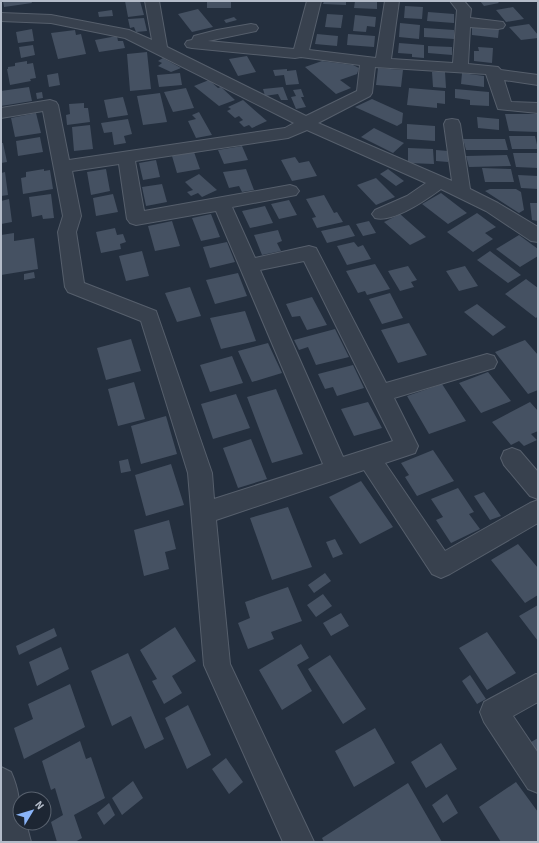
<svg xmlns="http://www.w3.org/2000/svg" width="539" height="843" viewBox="0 0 539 843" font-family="'Source Sans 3',sans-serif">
  <rect width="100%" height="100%" fill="#242f3e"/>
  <!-- building -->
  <path fill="#455162" d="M3,1h28l1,2 -28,4z
    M125,1h15l4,14 -16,2z
    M207,1h24v7h-24z
    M324,1h22v4l-23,-1z
    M355,1h22v8l-23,-1z
    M480,1h17l2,2 -15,3z
    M405,6l18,1 -1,12 -18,-1z
    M513,7l11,12 -18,3 -10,-12z
    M198,9l15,18 -21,5 -14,-18z
    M112,10l1,6 -14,1 -1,-5z
    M428,12l26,2v9l-27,-2z
    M327,14l16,1 -2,13 -16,-1z
    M355,15l21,2 -1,10 -8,-1 -1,6 -13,-1z
    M234,17l3,3 -11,3 -2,-3z
    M144,18l3,13 -11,1 -2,-5 -4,1 -2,-9z
    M400,23l20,2 -1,14 -20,-2z
    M529,24l9,11v3l-17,2 -12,-13z
    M472,26l27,3 -1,9 -26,-3z
    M424,28l30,2v9l-30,-2z
    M32,29l2,12 -16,2 -2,-11z
    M75,30l1,5 5,-1 5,20 -28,5 -7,-26z
    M317,34l21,2 -1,10 -22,-2z
    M348,34l27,2 -1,11 -27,-2z
    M117,36l1,5h5l2,7 -26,4 -4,-12z
    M399,43l25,2v13l-12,-1v-3l-14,-1z
    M33,45l2,10 -14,3 -2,-11z
    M428,46l24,1v8l-24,-2z
    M478,47l15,1 -1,15 -18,-2v-10h5z
    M147,52l4,37 -21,2 -3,-37z
    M247,56l9,16 -18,4 -9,-17z
    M163,58l18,10 -10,4 -13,-6 4,-3 -4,-2z
    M27,61v3l6,-1 3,15 -6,1 1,2 -21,4 -3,-16h1v-2l7,-1v-3z
    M322,61l31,4 6,3 -2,6 -17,6 11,8 -15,6 -31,-27z
    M378,68l25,2 -2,17 -25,-2z
    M287,69v2l9,-1 3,14 -13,1 -2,-10 -9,1 -2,-6z
    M432,72h13l1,16 -13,-1z
    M58,73l2,12 -11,2 -2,-12z
    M180,73l2,12 -23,2 -2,-12z
    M462,73l22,3v11l-23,-3z
    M209,80l9,8 3,-1 14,13 -16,6 -25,-20z
    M29,87l3,14 -31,5v-15z
    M283,87l5,13h-7l-3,-6 -13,2 -2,-7z
    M186,88l8,20 -21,4 -9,-20z
    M409,88l36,3v13l-8,-1v5l-30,-3z
    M301,89l3,8h-3l5,10 -10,2 -5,-12 5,-1 -3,-6z
    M455,89l34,3v14l-19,-1v-5l-15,-2z
    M42,92l1,6 -6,1 -1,-6z
    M160,93l7,29 -24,3 -6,-29z
    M123,97l5,18 -20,3 -4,-18z
    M372,99l31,14 -1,10 -5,3 -42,-19z
    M243,100l24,21 -15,7 -3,-3 -5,2 -5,-5 4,-2 -4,-4 -4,2 -8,-7 4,-2 -3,-2z
    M84,103v5h4l2,14 -23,3 -1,-10 4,-1 -1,-10z
    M199,112l13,23 -16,3 -8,-17 8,-2 -4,-4z
    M36,113l5,20 -26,4 -4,-19z
    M505,114h33v18l-29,-1z
    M477,117l22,2v11l-21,-2z
    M128,119l4,15 -8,2 2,7 -12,2 -2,-13 -8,1 -3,-10z
    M407,124l28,2v15l-28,-2z
    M90,125l3,24 -19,2 -2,-24z
    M374,128l30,15 -11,10 -32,-16z
    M509,136h26l3,13h-26z
    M40,137l3,15 -25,4 -2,-15z
    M463,139h42l3,11h-42z
    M1,143h2l4,19 -6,1z
    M242,146l6,14 -24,4 -6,-14z
    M408,148l25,1 1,15 -26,-1z
    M436,150l12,1v11l-12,-1z
    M194,152l6,17 -23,4 -5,-17z
    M513,153h25v15l-22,-1z
    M507,155l4,11 -42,1 -3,-11z
    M295,157l4,6 10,-2 8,15 -25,5 -11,-21z
    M156,160l4,17 -17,3 -4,-17z
    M482,168l29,1 3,13h-29z
    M44,169v2l6,-1 3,19 -30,5 -2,-16 5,-1v-5z
    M106,169l4,22 -19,4 -4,-23z
    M246,169l8,21 -12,2 -3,-6 -10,2 -6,-16z
    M388,169l16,12 -8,5 -16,-12z
    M5,172l3,23 -7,1v-23z
    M199,174l18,16 -15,7 -4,-4 -7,3 -4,-4 6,-2 -8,-8z
    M518,175l20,1v13l-17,-1z
    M376,178l19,19 -19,8 -19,-20z
    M162,184l5,18 -21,4 -4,-19z
    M490,189h26l5,3 3,18 -5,3 -34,-22z
    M441,193l26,20 -19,11 -26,-20z
    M51,194l3,24 -11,1 -1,-4 -10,2 -3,-20z
    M113,194l5,18 -22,4 -3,-18z
    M324,195l10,18 3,-1 6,10 -26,6 -5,-10 4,-1 -10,-18z
    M9,199l3,23 -11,2v-23z
    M289,200l8,15 -18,4 -8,-15z
    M530,203h8v18l-6,-1z
    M265,206l8,17 -23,5 -8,-17z
    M477,213l19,14 -11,6 8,6 -20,13 -26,-20z
    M211,214l9,23 -19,4 -9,-23z
    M400,214l26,23 -16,8 -26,-23z
    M172,221l8,25 -25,5 -7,-25z
    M369,221l7,12 -13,3 -7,-12z
    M349,225l6,11 -28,7 -6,-12z
    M115,228l2,7 6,-1 3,8 -6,2 1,5 -20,4 -5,-21z
    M278,230l4,11 -5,2 4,8 -19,4 -8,-20z
    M14,233v8l20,-3 4,31 -37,6v-40z
    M519,235l19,14v7l-18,11 -24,-18z
    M227,242l8,20 -25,6 -7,-21z
    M354,242l4,5 5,-2 8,14 -24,6 -10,-19z
    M142,251l7,25 -23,5 -7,-25z
    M490,251l31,24 -13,8 -31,-23z
    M375,264l15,25 -23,6 -2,-4 -7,2 -12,-22z
    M408,266l9,14 -6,2 3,5 -14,4 -12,-20z
    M465,266l13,20 -19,5 -13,-20z
    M34,272l1,6 -11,2v-6z
    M238,273l9,23 -32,8 -9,-24z
    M526,279l12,9v28l-2,2 -31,-24z
    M190,287l11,29 -24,6 -12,-29z
    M390,293l13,25 -21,6 -13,-25z
    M312,297l15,28 -20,5 -7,-14 -8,1 -6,-13z
    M477,304l29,23 -13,9 -29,-24z
    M245,311l11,30 -35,8 -11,-31z
    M409,323l18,32 -29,8 -17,-33z
    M335,329l14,28 -33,8 -8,-18 -9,3 -5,-10z
    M131,339l10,32 -35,9 -9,-32z
    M525,340l13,15v35l-10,4 -33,-42z
    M268,343l14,30 -30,9 -14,-31z
    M232,356l11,27 -33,9 -10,-27z
    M353,365l11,23 -27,8 -4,-9 -8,2 -7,-15z
    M488,372l23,29 -30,12 -22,-30z
    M134,382l11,37 -27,7 -10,-37z
    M442,384l24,37 -37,13 -22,-38z
    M276,389l27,65 -31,9 -25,-66z
    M236,394l14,34 -37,11 -12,-35z
    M368,402l14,26 -28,8 -13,-27z
    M530,402l8,9v20l-7,3 6,6 -13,6 -5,-5 -8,4 -19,-23z
    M166,416l11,38 -36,10 -10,-38z
    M251,439l16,40 -29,9 -15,-40z
    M433,450l21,31 -37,15 -12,-19 4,-2 -8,-12z
    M128,459l3,12 -10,2 -2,-12z
    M171,464l13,41 -38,11 -11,-41z
    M361,481l32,46 -33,17 -31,-47z
    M458,488l16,24 -5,2 11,15 -29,14 -15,-23 7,-3 -12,-18z
    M484,492l17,24 -11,4 -16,-24z
    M288,507l24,60 -40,13 -22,-62z
    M169,520l7,29 -11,3 4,17 -25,7 -10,-46z
    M335,539l8,15 -10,4 -7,-16z
    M518,544l20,24v27l-13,8 -34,-43z
    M325,573l6,8 -17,12 -6,-8z
    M288,587l14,34 -31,11 3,7 -26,10 -10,-26 12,-5 -5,-16z
    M323,594l9,12 -16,11 -9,-12z
    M538,605v36l-19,-25z
    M341,613l8,13 -18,10 -8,-13z
    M175,627l21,34 -24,15 10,17 -18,11 -12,-23 5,-2 -17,-29z
    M54,628l3,8 -38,19 -3,-9z
    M487,632l29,41 -29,17 -28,-42z
    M301,644l8,14 -12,7 15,26 -30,19 -23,-40z
    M61,647l8,22 -32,17 -8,-24z
    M128,653l36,86 -19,10 -14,-33 -19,10 -21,-55z
    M330,655l36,54 -23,15 -35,-55z
    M470,675l16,24 -9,5 -15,-23z
    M70,684l15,43 -61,32 -10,-31 19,-9 -5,-15z
    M188,705l23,50 -24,14 -22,-51z
    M375,728l20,35 -41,24 -19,-36z
    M538,738v25l-12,-18z
    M80,741l6,18 5,-2 14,41 -31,17 8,23 -7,4h-18l-6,-20 12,-7 -8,-27 -4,2 -9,-29z
    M441,743l16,26 -31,19 -15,-26z
    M226,758l17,24 -14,12 -17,-25z
    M133,781l10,17 -21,17 -10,-17z
    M516,782l22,30v30h-37l-22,-35z
    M408,783l34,59h-118l-2,-4z
    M447,794l11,19 -15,10 -11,-18z
    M109,803l6,12 -11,10 -7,-12z"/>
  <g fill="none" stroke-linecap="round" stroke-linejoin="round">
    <defs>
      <path id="minor" d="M145,1h14l8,46 139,69 51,-25 3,-26 -59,-8 -6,1 -103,-10 -5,-1 -2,-3 2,-3 5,-1 2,-4 23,-6 34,-6 5,1 2,3 -2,3 -48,10 86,8 13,-48h14l-12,49 67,8 9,-57h14l-8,58 62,4 4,-53 -7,-9h14l7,8 -1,9 33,4 2,3 -2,3 -5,1 -28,-2 -2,37 30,3 3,3 37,5v10l-34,-5 7,22 27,1v10l-40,-4 -12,-35 -111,-7 -3,26 -2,3 -52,27 134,58 -8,-57 2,-4 6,-1 6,1 2,4 10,65 28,14 40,24v15l-7,-1 -45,-30 -45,-22c-15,11 -48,34 -66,29l-3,-4 3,-4 32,-14 19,-13 -119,-53 -19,8 -153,23 9,50 146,-26 6,2 3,4 -3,4 -64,12 23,51 54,-12 7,2 70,135 101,-29 7,2 3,6 -3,6 -100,30 24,48 -3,7 -30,10 60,88 85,-48 8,-3v23l-88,51 -9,4 -9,-4 -68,-104 -148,50 14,144 84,178h-31l-79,-177 -16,-192 -47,-152 -73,-29 -3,-5 -7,-55 5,-16 -20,-105 -42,7v-10l49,-8 6,2 2,3 11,55 216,-32 9,-5 -169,-85 -74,-15 -50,-2v-8l50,2 78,15 23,10zM119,164l8,55 3,4 6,2 80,-14 107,253 -109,35 -2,-26 -56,-162 -72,-28 -8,-51 5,-16 -9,-45zM304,261l89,180 -50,16 -83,-187z
        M512,448l8,3 18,21v27l-8,-3 -26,-31 -3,-7 3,-7z
        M536,674l2,1v27l-25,14 25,37v40l-10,-4 -44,-67 -4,-10 4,-10z
        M1,767l10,5c8,18 9,31 9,51h6l5,19h-30z"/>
    </defs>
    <!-- minor casing -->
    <use href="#minor" stroke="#565f6c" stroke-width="2"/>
    <!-- minor -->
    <use href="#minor" fill="#38414e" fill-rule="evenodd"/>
  </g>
  <!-- border -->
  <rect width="539" height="843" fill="none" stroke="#b4bcc9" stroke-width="4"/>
  <!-- north arrow -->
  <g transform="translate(32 811) rotate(52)"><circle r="19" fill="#1d2633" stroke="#59626f"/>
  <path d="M0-3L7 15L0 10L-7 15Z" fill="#8ab4f8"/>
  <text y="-6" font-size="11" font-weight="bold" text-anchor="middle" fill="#b4bcc9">N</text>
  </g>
</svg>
